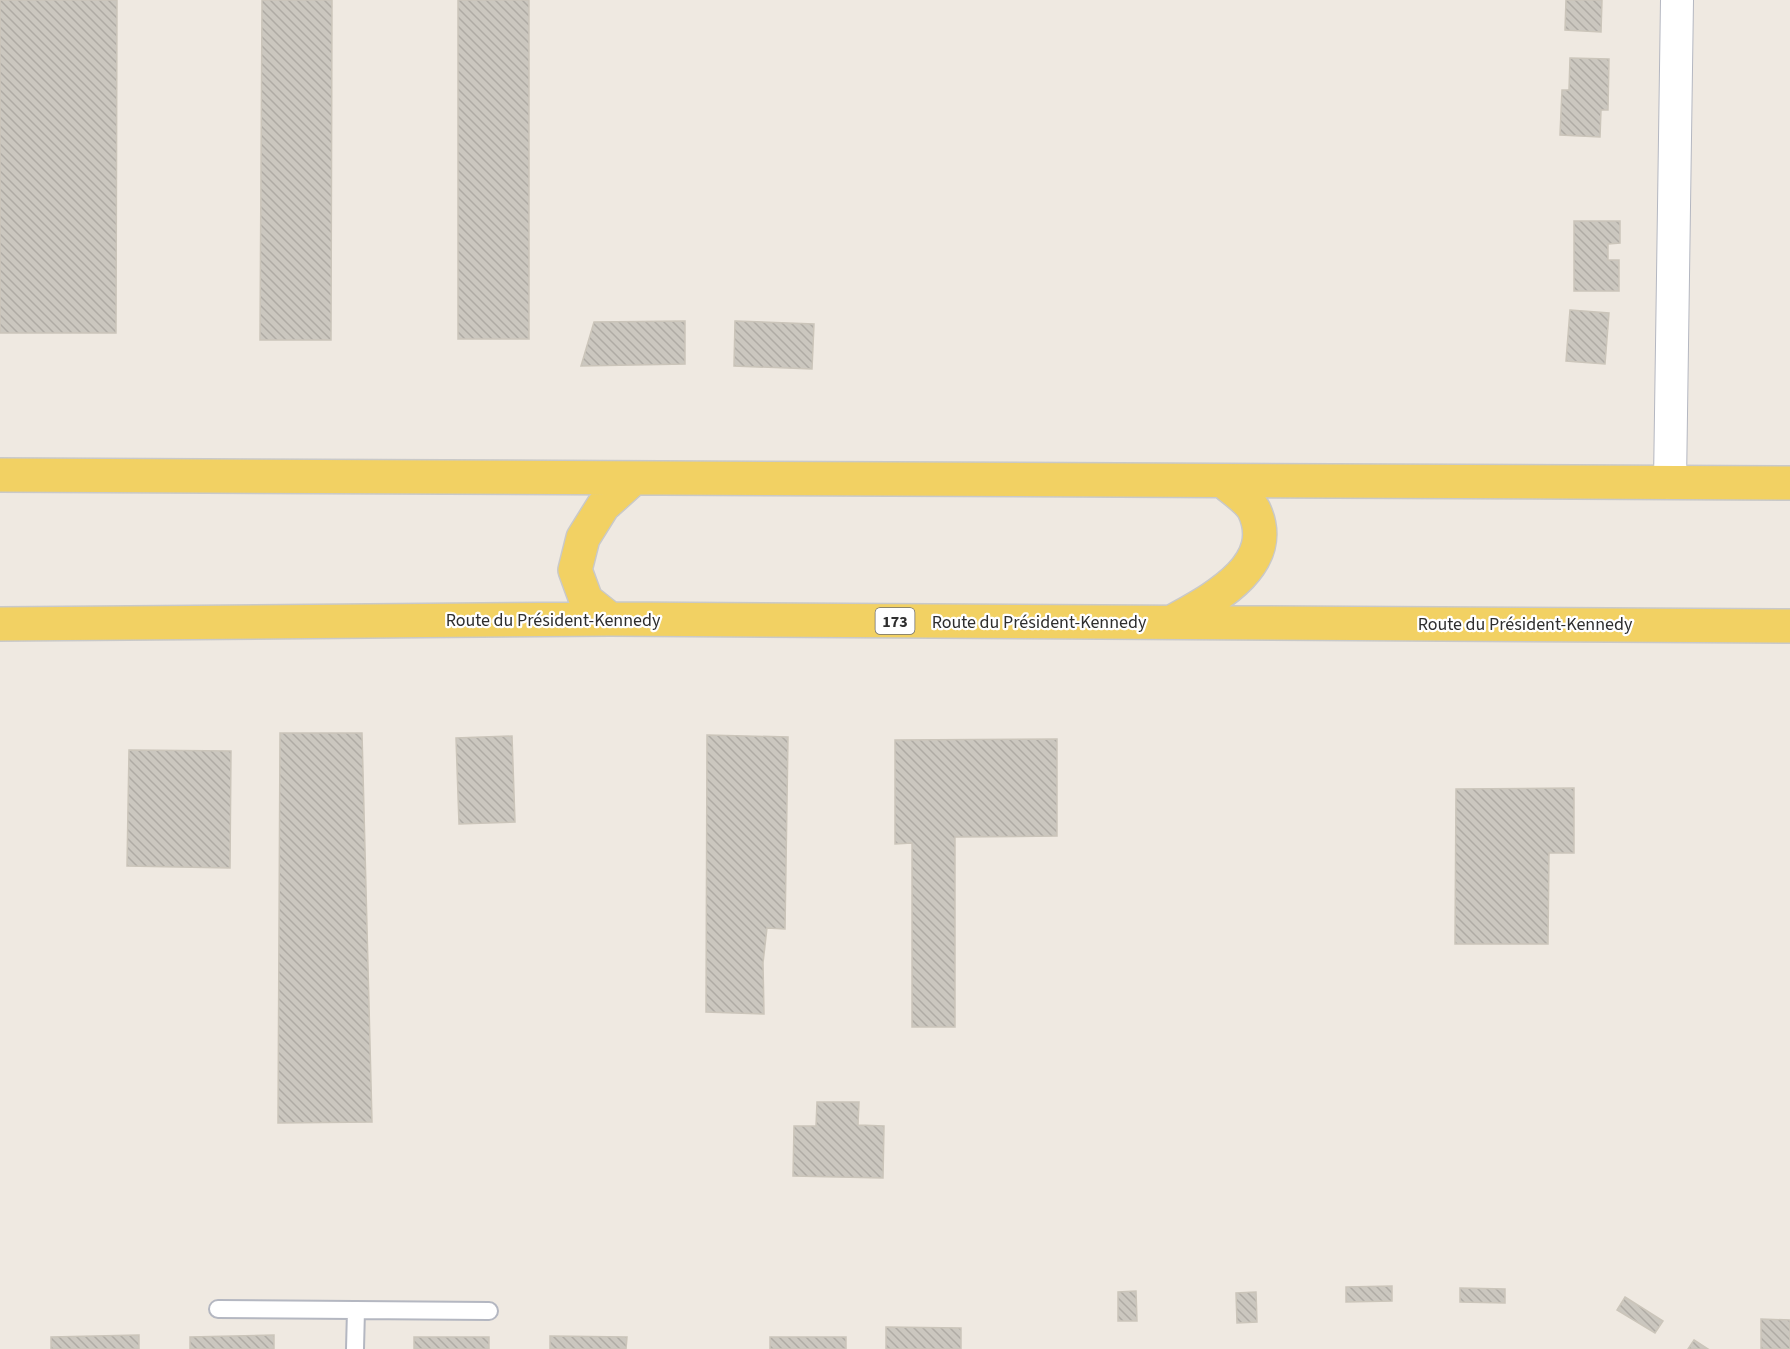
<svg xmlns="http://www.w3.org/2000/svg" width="1790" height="1349" viewBox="0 0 1790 1349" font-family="'Source Sans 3',sans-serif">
  <defs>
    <pattern id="building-back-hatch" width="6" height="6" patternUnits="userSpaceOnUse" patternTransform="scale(1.5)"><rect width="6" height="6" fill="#cbc7bf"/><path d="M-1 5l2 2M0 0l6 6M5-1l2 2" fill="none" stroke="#afaba4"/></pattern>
  </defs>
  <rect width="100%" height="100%" fill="#efe9e1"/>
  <!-- building -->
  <path fill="url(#building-back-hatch)" stroke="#cbc5ba" stroke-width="1.5" d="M0,0h117l-1,333h-116z
    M262,0h70l-1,340h-71z
    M458,0h71v339h-71z
    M1566,0h36l-1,32 -36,-2z
    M1570,58l39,1 -1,51h-7l-1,27 -40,-2 2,-45h7z
    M1574,221h46v22l-12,1v16h11v31h-45z
    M1570,310l39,3 -4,51 -39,-3z
    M685,321v43l-104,2 13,-44z
    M735,321l79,3 -2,45 -78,-3z
    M280,733h82l10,389 -94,1z
    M707,735l81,2 -3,192 -18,-1 -4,35 1,51 -58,-2z
    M512,736l3,86 -56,2 -3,-86z
    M1057,739v97l-102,1v190h-43v-184l-17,1v-104z
    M129,750l102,1 -1,117 -103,-2z
    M1574,788v65h-25l-1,91h-93l1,-155z
    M817,1102h42l-1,23 26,1 -1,52 -90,-2 1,-50h22z
    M1392,1286v15l-46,1v-15z
    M1460,1288l45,1v14l-45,-1z
    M1136,1291l1,30h-19v-29z
    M1256,1292l1,30 -20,1 -1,-30z
    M1625,1297l38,24 -8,12 -38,-23z
    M1761,1319l29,1v29h-29z
    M886,1327l75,1v21h-75z
    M139,1335v14h-88v-12z
    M274,1335v14h-84v-12z
    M550,1336l77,1 -1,12h-76z
    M414,1337h75v12h-75z
    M770,1337h76v12h-76z
    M1694,1340l14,9h-20z"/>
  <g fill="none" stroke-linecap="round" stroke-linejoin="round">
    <defs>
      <path id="lane" d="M218,1309l271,2
        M355,1349l1,-39"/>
      <path id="street" d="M1670,483l7,-483"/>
      <path id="primary" d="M0,475l1790,8
        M610,619l-24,-19 -11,-30 8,-32 20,-32 31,-28
        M1172,622c39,-22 108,-56 82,-112 -5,-10 -22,-21 -31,-29
        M0,624l610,-5 1180,7"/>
    </defs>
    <!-- lane casing -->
    <use href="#lane" stroke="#b4b7c1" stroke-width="20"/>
    <!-- street casing -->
    <use href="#street" stroke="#b4b7c1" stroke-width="34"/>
    <!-- primary casing -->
    <use href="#primary" stroke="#c9c9c9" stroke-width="36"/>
    <!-- lane -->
    <use href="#lane" stroke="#fff" stroke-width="16"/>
    <!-- street -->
    <use href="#street" stroke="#fff" stroke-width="32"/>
    <!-- primary -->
    <use href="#primary" stroke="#f2d163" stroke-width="33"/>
  </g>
  <g text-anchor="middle" stroke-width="4.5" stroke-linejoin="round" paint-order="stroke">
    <!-- shield labels -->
    <rect fill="#fff" stroke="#6d6d6d" stroke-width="1.5" x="875.5" y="608" width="39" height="26" rx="4.5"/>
    <g font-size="16" font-weight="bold" fill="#2e2e2e">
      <text x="895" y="627">173</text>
    </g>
    <!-- street labels -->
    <g font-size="18" fill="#2e2e2e" stroke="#fff">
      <text x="553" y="626">Route du Président-Kennedy</text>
      <text x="1039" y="628">Route du Président-Kennedy</text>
      <text x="1525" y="630">Route du Président-Kennedy</text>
    </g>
  </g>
</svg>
